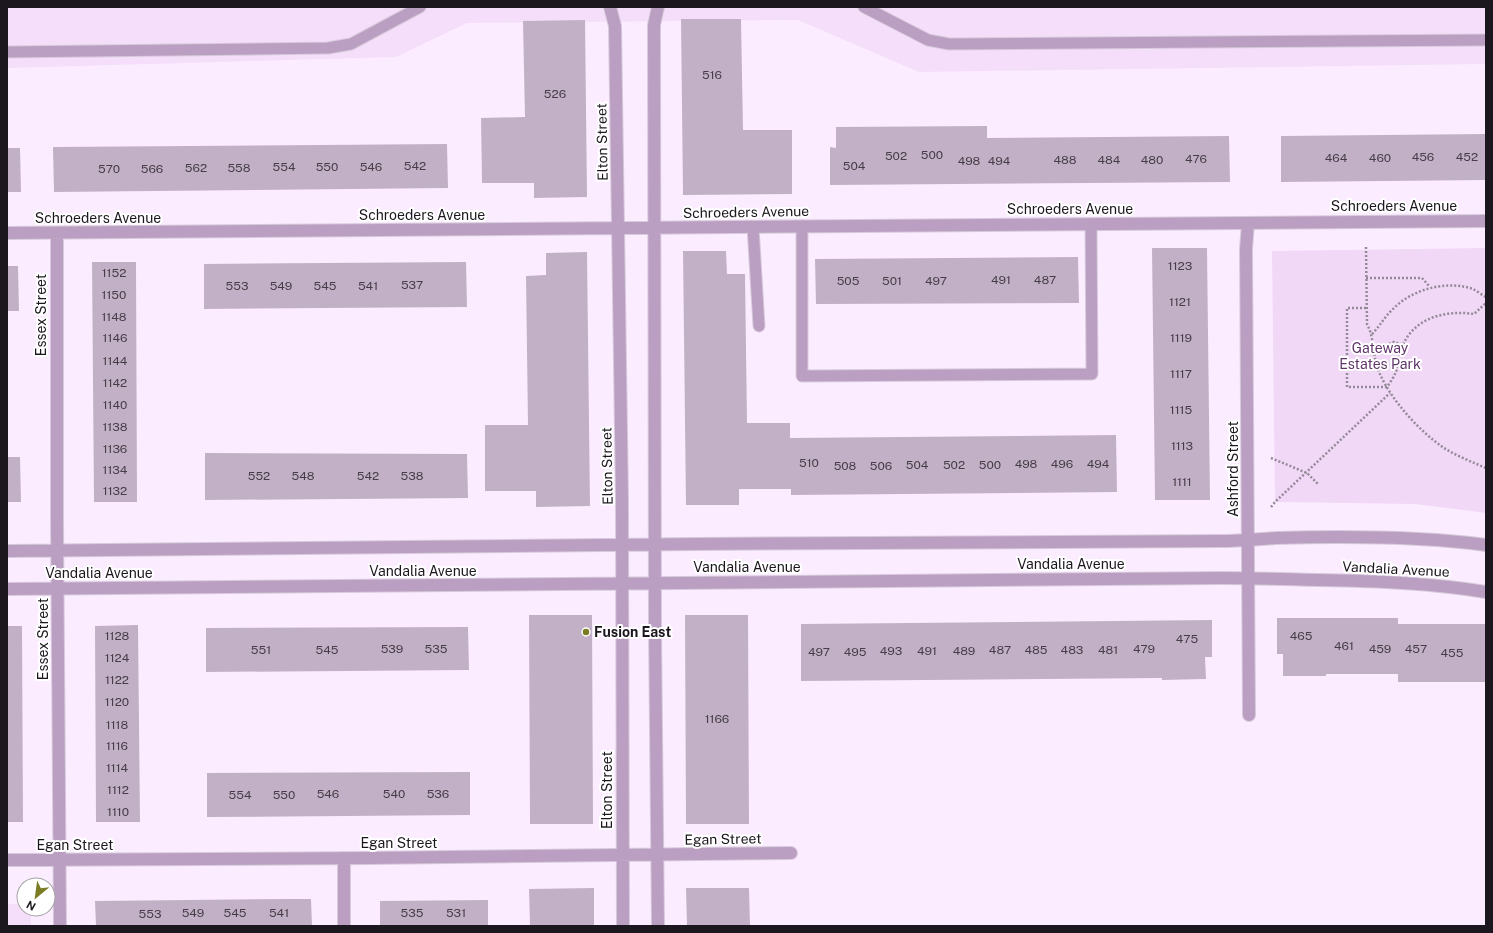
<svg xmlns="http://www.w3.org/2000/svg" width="1493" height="933" viewBox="0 0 1493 933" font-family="'Public Sans',sans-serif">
  <rect width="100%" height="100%" fill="#fbedff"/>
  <!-- built -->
  <path fill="#f5defa" d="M7,7h1479v57l-567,8 -121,-52 -331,3 -71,34 -389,11z
    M7,904h17v5h7v17h-24z"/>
  <!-- green -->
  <path fill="#f1d8f7" d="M1486,248v265l-71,-9 -140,-2 -3,-251z"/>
  <!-- building -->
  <path fill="#c2b1c6" d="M681,19h60l2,111h49v64l-109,1z
    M585,20l2,177 -53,1v-15h-52l-1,-65 44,-1 -2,-96z
    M987,126v12l242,-2 1,46 -400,3v-38l6,1v-21z
    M1486,134v46l-205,2v-46z
    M447,144l1,44 -394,4 -1,-45z
    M7,148h13l1,44h-14z
    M1152,248h55l3,252h-55z
    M683,251h43l1,23h18l2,149h43v15l326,-3 1,57 -326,3v-6h-52v16h-53z
    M587,252l3,254 -54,1v-16h-51v-66h43l-2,-149 20,-1v-22z
    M1078,257l1,46 -263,1 -1,-45z
    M92,262h44l1,240h-43z
    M466,262l1,45 -263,2v-45z
    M7,266h11l1,45h-12z
    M205,453l262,1 1,44 -263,2z
    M7,457h13l1,45h-14z
    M529,615h63l1,209h-63z
    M685,615h63l1,209h-63z
    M1277,618h121v6h88v58h-88v-8h-72v2h-43v-22h-6z
    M1212,620v37h-7l1,22 -44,1v-2l-361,3v-57z
    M138,625l2,197h-44l-1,-196z
    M7,626h15l1,196h-16z
    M468,627l1,43 -263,2v-44z
    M470,772v43l-263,2v-44z
    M594,888v38h-64l-1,-37z
    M686,888h63l1,38h-63z
    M289,899h22l1,27h-216l-1,-25z
    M488,900v26h-108v-25z"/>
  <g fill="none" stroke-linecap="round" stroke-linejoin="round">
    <defs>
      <path id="lane" d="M864,7l64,33 21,4 537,-4
        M7,52l321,-4 23,-4 69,-37
        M802,226v150l290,-2 -1,-150
        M753,227l6,99"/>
      <path id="street" d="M610,7l5,19 7,472 1,428
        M658,7l-4,18 1,605 3,296
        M1248,223l-2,26 3,466
        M7,233l1479,-12
        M57,233v288l3,405
        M7,551l689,-7 526,-3c18,0 36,-2 54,-3 70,-2 141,-2 210,7
        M7,589l1214,-11c32,0 65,1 98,2 56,1 111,3 167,12
        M344,858v68
        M7,860l363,-2 421,-5"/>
    </defs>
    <!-- lane casing -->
    <use href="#lane" stroke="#d7cbdb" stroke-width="13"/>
    <!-- street casing -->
    <use href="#street" stroke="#d7cbdb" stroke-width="14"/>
    <!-- path -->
    <path stroke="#948a97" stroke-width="2.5" stroke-dasharray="2 2" stroke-linecap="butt" d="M1366,247l1,77c8,15 5,32 12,48 12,28 40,59 65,76 13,8 28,14 42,20
      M1366,278h56l8,9
      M1366,308h-19v79h40c3,-4 6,-9 8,-13 4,-9 4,-19 7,-27 12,-30 44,-37 72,-33l12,-11
      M1372,334c8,-8 13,-18 22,-26 19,-19 53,-28 79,-19 4,2 9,6 13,8
      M1373,344l13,1 8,-3 9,3
      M1271,458l36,15 12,12
      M1271,507l4,-5 115,-109"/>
    <!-- lane -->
    <use href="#lane" stroke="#bb9fc2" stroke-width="11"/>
    <!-- street -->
    <use href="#street" stroke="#bb9fc2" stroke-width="12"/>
  </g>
  <!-- markers -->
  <circle fill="#7b7c24" stroke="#fff" stroke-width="1.5" cx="586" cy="632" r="4"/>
  <g text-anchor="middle" stroke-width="4" stroke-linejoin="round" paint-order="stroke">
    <!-- number labels -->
    <g font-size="12" fill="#463d48">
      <text x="712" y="79">516</text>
      <text x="555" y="98">526</text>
      <text x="932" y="159">500</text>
      <text x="896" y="160">502</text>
      <text x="1423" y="161">456</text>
      <text x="1467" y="161">452</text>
      <text x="1336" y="162">464</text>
      <text x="1380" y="162">460</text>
      <text x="1196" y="163">476</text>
      <text x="1065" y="164">488</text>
      <text x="1109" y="164">484</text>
      <text x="1152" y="164">480</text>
      <text x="969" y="165">498</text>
      <text x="999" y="165">494</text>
      <text x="415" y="170">542</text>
      <text x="854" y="170">504</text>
      <text x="284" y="171">554</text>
      <text x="327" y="171">550</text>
      <text x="371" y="171">546</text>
      <text x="196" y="172">562</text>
      <text x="239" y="172">558</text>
      <text x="109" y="173">570</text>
      <text x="152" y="173">566</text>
      <text x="1180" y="270">1123</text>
      <text x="114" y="277">1152</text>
      <text x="1001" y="284">491</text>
      <text x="1045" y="284">487</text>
      <text x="848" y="285">505</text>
      <text x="892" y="285">501</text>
      <text x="936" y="285">497</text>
      <text x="412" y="289">537</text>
      <text x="237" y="290">553</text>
      <text x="281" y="290">549</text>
      <text x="325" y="290">545</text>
      <text x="368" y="290">541</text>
      <text x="114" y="299">1150</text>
      <text x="1180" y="306">1121</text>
      <text x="114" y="321">1148</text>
      <text x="115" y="342">1146</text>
      <text x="1181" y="342">1119</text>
      <text x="115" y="365">1144</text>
      <text x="1181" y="378">1117</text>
      <text x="115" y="387">1142</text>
      <text x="115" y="409">1140</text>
      <text x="1181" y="414">1115</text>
      <text x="115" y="431">1138</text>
      <text x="1182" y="450">1113</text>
      <text x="115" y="453">1136</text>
      <text x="809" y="467">510</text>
      <text x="1026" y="468">498</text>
      <text x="1062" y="468">496</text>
      <text x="1098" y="468">494</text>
      <text x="917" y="469">504</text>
      <text x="954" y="469">502</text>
      <text x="990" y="469">500</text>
      <text x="845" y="470">508</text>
      <text x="881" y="470">506</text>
      <text x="115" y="474">1134</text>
      <text x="259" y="480">552</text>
      <text x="303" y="480">548</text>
      <text x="368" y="480">542</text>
      <text x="412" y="480">538</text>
      <text x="1182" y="486">1111</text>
      <text x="115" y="495">1132</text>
      <text x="117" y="640">1128</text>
      <text x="1301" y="640">465</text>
      <text x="1187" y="643">475</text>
      <text x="1344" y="650">461</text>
      <text x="392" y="653">539</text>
      <text x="436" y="653">535</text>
      <text x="1144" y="653">479</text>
      <text x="1380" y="653">459</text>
      <text x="1416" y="653">457</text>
      <text x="261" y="654">551</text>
      <text x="327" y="654">545</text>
      <text x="1000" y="654">487</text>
      <text x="1036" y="654">485</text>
      <text x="1072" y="654">483</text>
      <text x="1108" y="654">481</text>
      <text x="891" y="655">493</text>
      <text x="927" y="655">491</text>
      <text x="964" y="655">489</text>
      <text x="819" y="656">497</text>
      <text x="855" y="656">495</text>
      <text x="1452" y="657">455</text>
      <text x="117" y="662">1124</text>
      <text x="117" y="684">1122</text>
      <text x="117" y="706">1120</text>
      <text x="717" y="723">1166</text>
      <text x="117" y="729">1118</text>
      <text x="117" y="750">1116</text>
      <text x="117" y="772">1114</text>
      <text x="118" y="794">1112</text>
      <text x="328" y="798">546</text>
      <text x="394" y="798">540</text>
      <text x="438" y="798">536</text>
      <text x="240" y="799">554</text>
      <text x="284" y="799">550</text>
      <text x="118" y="816">1110</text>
      <text x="193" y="917">549</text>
      <text x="235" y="917">545</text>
      <text x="279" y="917">541</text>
      <text x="412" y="917">535</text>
      <text x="456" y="917">531</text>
      <text x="150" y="918">553</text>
    </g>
    <!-- street labels -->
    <g font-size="14" fill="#1c161e" stroke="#fff">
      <text transform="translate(602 142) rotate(-91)" y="5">Elton Street</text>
      <text x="1394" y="211">Schroeders Avenue</text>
      <text x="1070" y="214">Schroeders Avenue</text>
      <text transform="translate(746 212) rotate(-1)" y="5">Schroeders Avenue</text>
      <text x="422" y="220">Schroeders Avenue</text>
      <text x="98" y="223">Schroeders Avenue</text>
      <text transform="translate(41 315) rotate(-90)" y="5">Essex Street</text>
      <text transform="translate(607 466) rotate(-91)" y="5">Elton Street</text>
      <text transform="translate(1233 469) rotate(-90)" y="5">Ashford Street</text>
      <text x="1071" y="569">Vandalia Avenue</text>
      <text x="747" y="572">Vandalia Avenue</text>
      <text transform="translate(1396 569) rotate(3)" y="5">Vandalia Avenue</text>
      <text x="423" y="576">Vandalia Avenue</text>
      <text x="99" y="578">Vandalia Avenue</text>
      <text transform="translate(43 639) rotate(-90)" y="5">Essex Street</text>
      <text transform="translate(607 790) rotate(-90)" y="5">Elton Street</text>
      <text transform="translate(723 839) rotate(-1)" y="5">Egan Street</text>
      <text x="399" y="848">Egan Street</text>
      <text x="75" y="850">Egan Street</text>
    </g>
    <!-- park labels -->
    <g font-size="14" fill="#61366b" stroke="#fff">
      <text x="1380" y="353">Gateway<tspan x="1380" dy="16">Estates Park</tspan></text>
    </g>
    <!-- poi labels -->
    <g font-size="14" font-weight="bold" fill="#1c161e" stroke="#fff" text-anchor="start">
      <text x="594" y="637">Fusion East</text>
    </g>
  </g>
  <!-- border -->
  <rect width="1493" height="933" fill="none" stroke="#1c161e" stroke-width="16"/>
  <!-- north arrow -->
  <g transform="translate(36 897) rotate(209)"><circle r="19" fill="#ffffff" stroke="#a4a2a5"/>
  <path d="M0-3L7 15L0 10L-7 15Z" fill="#7b7c24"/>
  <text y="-6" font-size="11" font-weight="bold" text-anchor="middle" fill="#1c161e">N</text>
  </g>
</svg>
